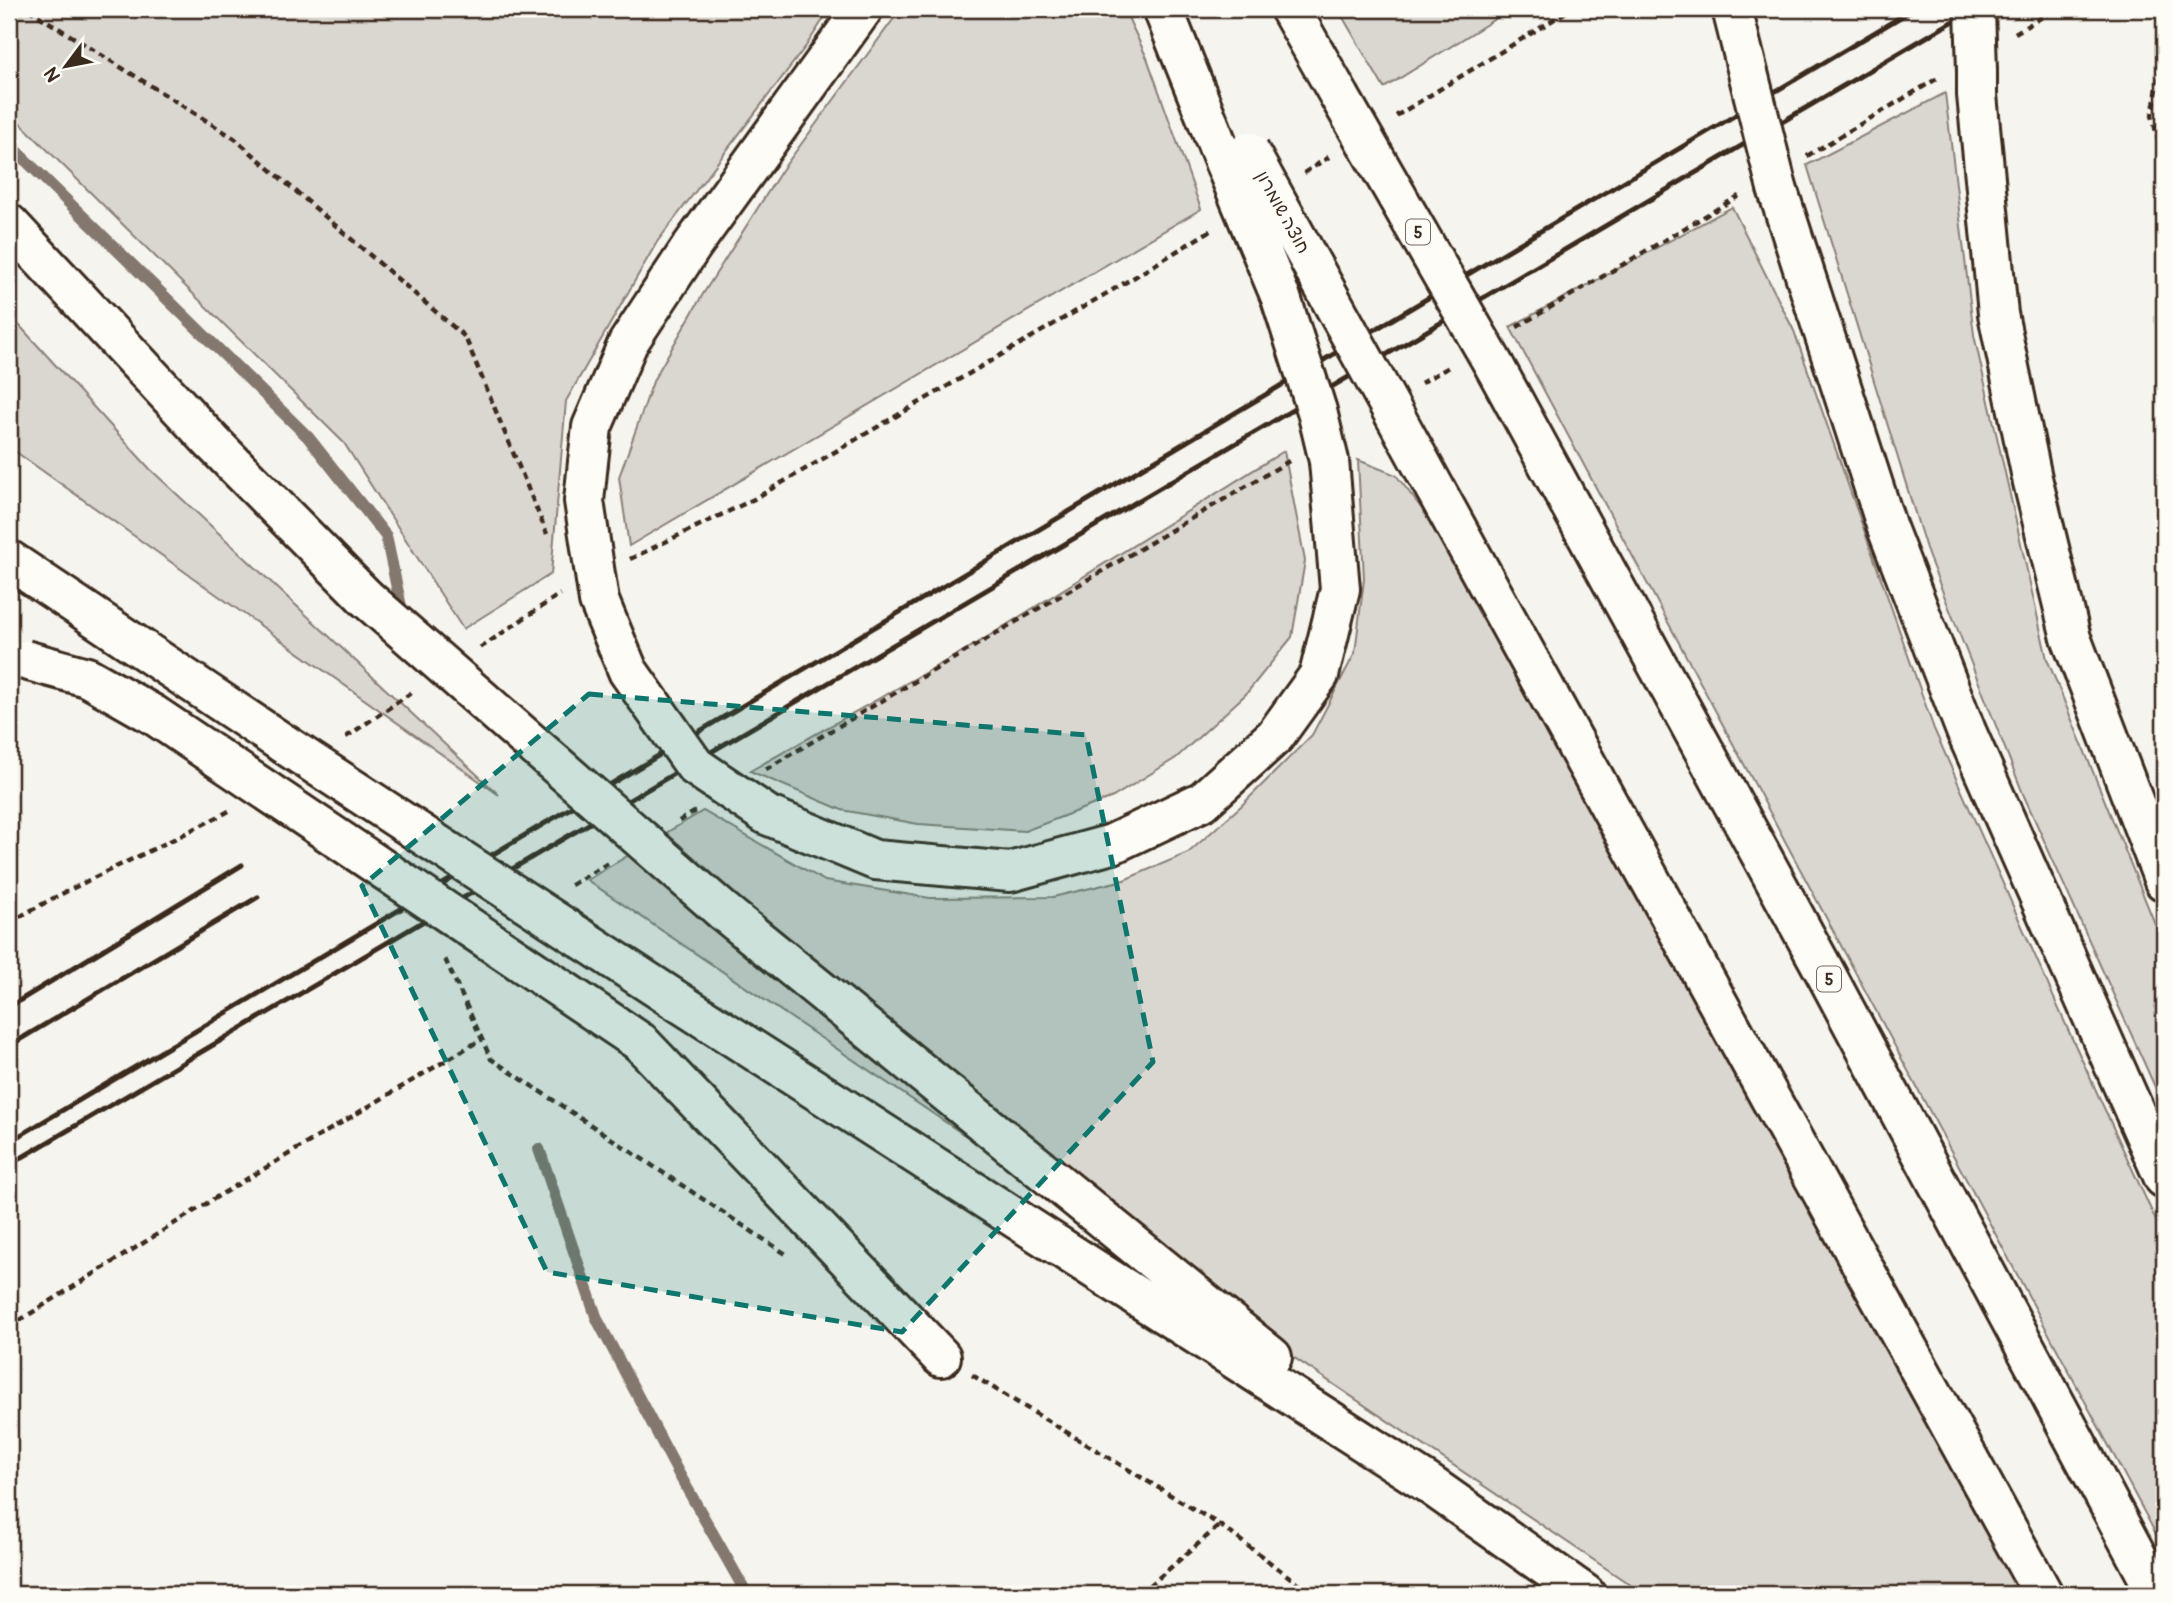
<svg xmlns="http://www.w3.org/2000/svg" width="2173" height="1603" viewBox="0 0 2173 1603" font-family="Pangolin,'Playpen Sans Hebrew',sans-serif">
  <rect width="100%" height="100%" fill="#f5f4ee"/>
  <filter id="ink" filterUnits="userSpaceOnUse"><feTurbulence type="fractalNoise" baseFrequency=".0143" numOctaves="2"/><feDisplacementMap in="SourceGraphic" scale="14" xChannelSelector="R" yChannelSelector="G"/><feConvolveMatrix kernelMatrix="1 2 1 2 8 2 1 2 1" color-interpolation-filters="sRGB"/></filter>
  <g filter="url(#ink)">
    <!-- green -->
    <path fill="#dad6d0" stroke="#8a8077" stroke-width="2" d="M9,9h821l-24,37 -149,196 -91,159 -15,173 -88,55 -119,-186 -335,-331z
      M901,9h223l23,49 54,151 -572,337 -10,-69 35,-98 49,-85 79,-124z
      M1338,9h173l-127,79z
      M1945,93l29,242 73,324 117,287v161l-140,-311 -96,-241 -121,-390z
      M1732,207l62,124 140,398 136,305 94,204v311l-654,-1222z
      M9,314l141,155 349,326 -490,-348z
      M1284,451l21,110 -13,76 -46,57 -70,64 -63,39 -88,34 -107,-7 -76,-14 -92,-39 226,-127z
      M1358,460l38,15 43,56 584,1063h-379l-1057,-714 116,-69 122,70 105,17 123,-1 71,-17 64,-27 53,-47 71,-71 43,-82 9,-74z"/>
    <g fill="none" stroke-linecap="round" stroke-linejoin="round">
      <!-- stream -->
      <path stroke="#84786e" stroke-width="12" d="M9,144l299,293 78,99 17,80
        M539,1149l58,170 82,155 68,120"/>
      <defs>
        <path id="minor" d="M640,1042l301,315"/>
        <path id="highway" d="M1163,9l62,155
          M1290,9l50,88
          M1977,71v24l21,219 34,164 39,160 93,243
          M1777,188l110,340 79,203 198,447
          M9,224l203,218 154,156
          M1495,367l332,609 330,618
          M1395,416l648,1178
          M588,462l4,-35 36,-84 64,-97 171,-237
          M9,560l275,184
          M767,815l108,45 135,12 102,-28 91,-43 72,-65 44,-61 21,-86 -11,-128
          M723,911l549,446
          M674,999l755,485 156,110"/>
      </defs>
      <!-- minor casing -->
      <use href="#minor" stroke="#3b2a1e" stroke-width="44"/>
      <!-- highway casing -->
      <use href="#highway" stroke="#3b2a1e" stroke-width="44"/>
      <!-- path -->
      <path stroke="#3b2a1e" stroke-width="4.5" stroke-dasharray="7 5" stroke-linecap="butt" d="M28,9l206,129 231,199 82,197
        M2015,33l41,-24
        M2164,53l-12,62 12,50
        M1396,116l175,-107
        M1807,156l131,-78
        M1304,173l25,-16
        M1517,327l222,-131
        M1421,383l28,-16
        M630,559l124,-60 379,-221 80,-49
        M480,648l80,-54
        M346,737l68,-46
        M766,769l523,-308
        M679,821l17,-10
        M571,885l37,-22
        M9,923c71,-42 147,-73 220,-112
        M445,959l46,100 295,195
        M9,1327l211,-132 262,-156
        M972,1375l248,150 92,69
        M1140,1594l80,-69"/>
      <!-- minor -->
      <use href="#minor" stroke="#fdfcf7" stroke-width="38"/>
      <!-- highway -->
      <use href="#highway" stroke="#fdfcf7" stroke-width="38"/>
      <!-- rail -->
      <path stroke="#3b2a1e" stroke-width="5" d="M9,1007l233,-142
        M9,1046l249,-149
        M9,1142l1905,-1133
        M9,1165l1965,-1156"/>
      <defs>
        <path id="minor-bridge" d="M25,660l62,17 67,38 486,327"/>
        <path id="highway-bridge" d="M1732,9l45,179
          M1975,9l2,62
          M1340,97l155,270
          M1249,151l146,265
          M1225,164l56,134 36,113 12,50
          M588,462l-4,39 15,100 29,70 67,95 72,49
          M366,598l357,313
          M284,744l390,255"/>
      </defs>
      <!-- minor-bridge casing -->
      <use href="#minor-bridge" stroke="#3b2a1e" stroke-width="44" stroke-linecap="butt"/>
      <!-- highway-bridge casing -->
      <use href="#highway-bridge" stroke="#3b2a1e" stroke-width="44" stroke-linecap="butt"/>
      <!-- minor-bridge -->
      <use href="#minor-bridge" stroke="#fdfcf7" stroke-width="38"/>
      <!-- highway-bridge -->
      <use href="#highway-bridge" stroke="#fdfcf7" stroke-width="38"/>
    </g>
  </g>
  <!-- marked area -->
  <path fill="#0f766e" fill-opacity="0.2" stroke="#0f766e" stroke-width="5" stroke-dasharray="14 9" stroke-linejoin="round" d="M589,694l497,41 67,327 -251,270 -355,-60 -185,-386z"/>
  <g text-anchor="middle" stroke-width="5" stroke-linejoin="round" paint-order="stroke">
    <!-- shield labels -->
    <g fill="#fdfcf7" stroke="#75695f" stroke-width="2">
      <rect x="1406" y="219.5" width="24" height="25" rx="5"/>
      <rect x="1817" y="966.5" width="24" height="25" rx="5"/>
    </g>
    <g font-size="16" font-weight="bold" fill="#3b2a1e">
      <text x="1418" y="238">5</text>
      <text x="1829" y="985">5</text>
    </g>
    <!-- street labels -->
    <g font-size="18" fill="#3b2a1e" stroke="#fdfcf7">
      <text transform="translate(1283 212) rotate(61)" y="6">חוצה שומרון</text>
    </g>
  </g>
  <!-- margin -->
  <rect width="2173" height="1603" fill="none" stroke="#fdfcf7" stroke-width="35"/>
  <rect x="18" y="18" width="2138" height="1568" fill="none" stroke="#3b2a1e" stroke-width="2.5" filter="url(#ink)"/>
  <!-- north arrow -->
  <g transform="translate(66 66) rotate(238)" stroke="#fdfcf7" stroke-width="5" paint-order="stroke">
  <path d="M0-5L12 26L0 18L-12 26Z" fill="#3b2a1e"/>
  <text y="-10" font-size="19" font-weight="bold" text-anchor="middle" fill="#3b2a1e">N</text>
  </g>
</svg>
